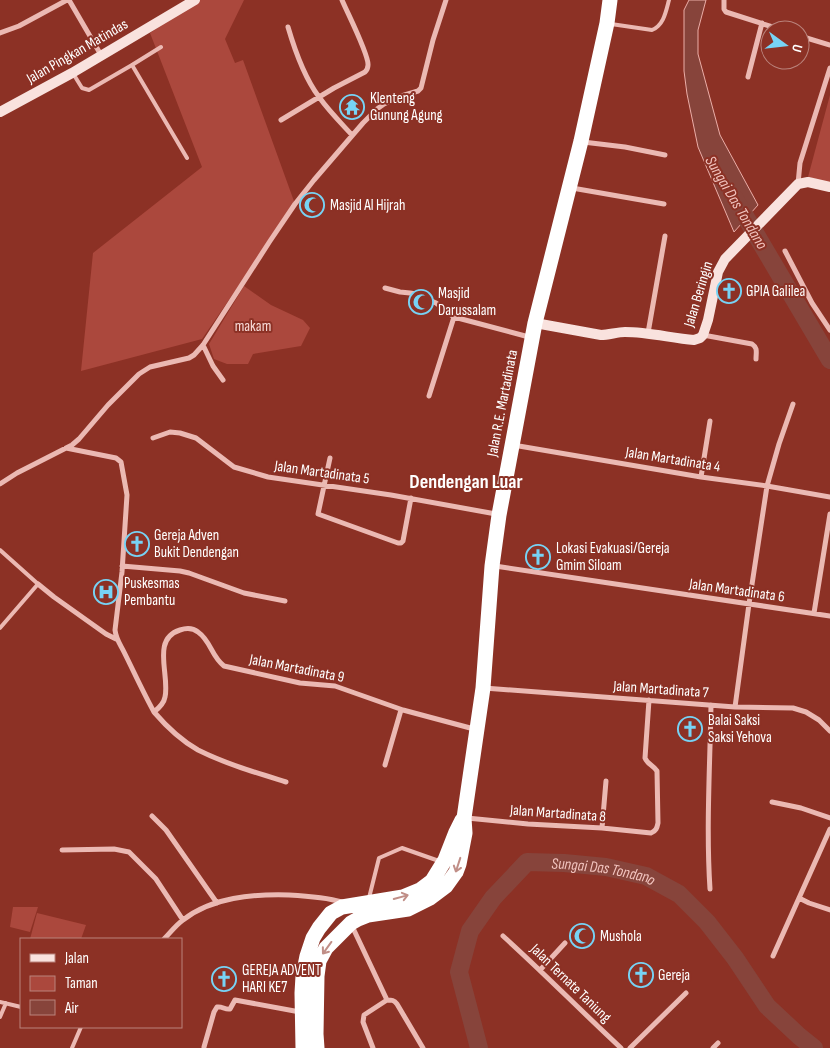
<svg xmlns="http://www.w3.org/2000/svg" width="830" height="1048" viewBox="0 0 830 1048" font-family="'Sofia Sans Condensed',sans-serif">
  <rect width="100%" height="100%" fill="#8c3125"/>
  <!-- green -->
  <path fill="#ab483d" d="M198,0h46l-19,39 10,24 8,-3 52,144 -93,135 -121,32 12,-118 109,-86 -52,-134z
    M830,95v88l-22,-6z
    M244,286l27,19 32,15 7,8 -9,18 -48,8 -5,10h-21l-13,-5 -5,-15z
    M13,907h25l-8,25 -20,-5z
    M37,913l49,12 -5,14h-51z"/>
  <!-- water -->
  <path fill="#87443b" stroke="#ebaea8" d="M689,0h17l-8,30v24l22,81 38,70 -24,27 -36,-85 -11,-53 -3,-23v-61z"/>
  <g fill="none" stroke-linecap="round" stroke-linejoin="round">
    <!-- river -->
    <g stroke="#87443b" stroke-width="18">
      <path d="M735,199l95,161"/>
      <path id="s1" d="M479,1048l-20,-76 11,-41 23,-33 34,-36 37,1 42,4 40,9 33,18 28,28 28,36 32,48 32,30 15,12"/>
    </g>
    <!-- lane -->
    <path stroke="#ebb9b3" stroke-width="4" d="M611,24l41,6c12,-5 14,-19 17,-30
      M132,65l29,-18
      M74,75l8,13 7,2 43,-25 55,93
      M0,550l38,34 -38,44
      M369,898l10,-40 23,-10 37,13
      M0,1002l21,5
      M0,1017l6,-14
      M72,1048l9,-21"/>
    <!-- street -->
    <path stroke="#ebb9b3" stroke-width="5" d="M69,0l32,55
      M724,0v9l2,3 56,18
      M288,27c7,24 16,50 31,70 10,14 22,26 33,38
      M0,33l19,-7 48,-26
      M800,36l30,9
      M748,77l14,-54
      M281,120l53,-32 31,-16c2,-2 3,-4 3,-7 1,-10 -21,-53 -26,-65
      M583,142l42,5 40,8
      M798,184l2,-21 30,-95
      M572,188l92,16
      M785,251l27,52 18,27
      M385,288l15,4 10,1 6,1 20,9 4,3 6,6 8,5 75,20
      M648,333l17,-97
      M703,335l49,9c6,4 4,8 4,15
      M203,345l10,21 10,14
      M429,396l25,-79
      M153,438l17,-6 10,1 16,5 38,29 34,10 123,18 105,19
      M513,445l188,32 66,9 63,11
      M66,448l50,10 5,4 6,33 -5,77 -7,58c1,9 5,14 9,22 10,20 19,40 30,60 5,-4 10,-9 11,-15 5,-22 -14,-58 15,-67 6,-2 13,-2 18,2 13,9 13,24 26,34l76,17 35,3 68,24 71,19
      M330,458l-12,56 80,29h3l2,-2 8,-43
      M701,477l9,-56
      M0,484l17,-11 55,-28 7,-6 29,-34 31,-31 11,-7 39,-9 5,-3 9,-10 67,-104 25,-37 19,-24 49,-57 14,-14 7,-5 14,-7 20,-6 3,-3 12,-48 13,-40
      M122,566l58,5 9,2 55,20 41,8
      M495,566l335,50
      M38,584l16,13 52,37 10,5
      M814,613l16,-99
      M484,688l251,19 58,1 13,4 13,8 11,11
      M735,707l14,-103 18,-118 12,-42 14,-40
      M154,712c12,14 28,29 44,38 28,14 59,23 88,32
      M385,765l16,-55
      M772,802l29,6 29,10
      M152,816l14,14 51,73
      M467,818l61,6 74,4 49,5c5,-2 6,-5 7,-10l-1,-52c-4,-6 -10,-7 -12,-13l4,-58
      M602,828l4,-47
      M830,829l-31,69 10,5 21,7
      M62,850l52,-1 15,3 27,27 27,41
      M710,889c-4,-61 0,-123 1,-184
      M352,926l35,74
      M503,936c40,36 78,75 118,112
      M164,939c6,-6 12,-14 19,-19 29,-23 70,-26 106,-25 18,1 36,2 53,7
      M773,956l26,-58
      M541,969l24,-26
      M204,1047l10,-35 3,-5c5,-1 8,3 13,2l5,-9 65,12
      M373,1048l-10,-26 1,-7 23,-15c5,0 7,0 10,4l26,44
      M630,1048l56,-55
      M713,1048l5,-5"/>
    <!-- secondary -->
    <path stroke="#f9e2de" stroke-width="10" d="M0,112l72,-39 123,-73
      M535,323l66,12c8,0 16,-3 24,-3 23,0 46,6 69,8l6,-2 3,-3 5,-15 10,-48 7,-13 73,-75 10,-2 22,5"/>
    <!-- highway -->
    <path stroke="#fff" stroke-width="15" d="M303,1048l-1,-55 1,-17 4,-20 6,-18 6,-10 12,-15 11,-6 61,-10 17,-7 12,-9 13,-21 11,-28 6,-12
      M317,1048l-1,-14 1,-58 2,-15 7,-13 25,-25 7,-4 10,-4 40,-6 22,-11 16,-12 10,-14 3,-8 6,-31 -1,-15 19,-130 9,-122 7,-51 36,-192 46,-182 26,-118 3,-23"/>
  </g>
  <!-- one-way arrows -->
  <defs><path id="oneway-shaft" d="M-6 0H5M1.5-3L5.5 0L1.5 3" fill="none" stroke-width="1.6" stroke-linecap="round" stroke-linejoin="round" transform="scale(1.25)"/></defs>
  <g stroke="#c08e87">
    <use href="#oneway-shaft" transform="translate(458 865) rotate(108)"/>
    <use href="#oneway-shaft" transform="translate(401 897) rotate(-15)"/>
    <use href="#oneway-shaft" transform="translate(327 948) rotate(126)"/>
  </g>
  <!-- icons -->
  <defs>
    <symbol id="temple-ring" viewBox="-11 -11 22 22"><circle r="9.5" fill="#8c3125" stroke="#77d3f5" stroke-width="1.5"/><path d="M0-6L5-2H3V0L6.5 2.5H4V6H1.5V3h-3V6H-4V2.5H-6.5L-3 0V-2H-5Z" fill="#77d3f5"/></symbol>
    <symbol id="mosque-ring" viewBox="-11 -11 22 22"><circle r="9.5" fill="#8c3125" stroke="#77d3f5" stroke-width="1.5"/><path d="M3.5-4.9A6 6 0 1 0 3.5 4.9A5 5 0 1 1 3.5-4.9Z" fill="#77d3f5"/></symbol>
    <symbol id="church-ring" viewBox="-11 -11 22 22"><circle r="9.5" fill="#8c3125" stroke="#77d3f5" stroke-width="1.5"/><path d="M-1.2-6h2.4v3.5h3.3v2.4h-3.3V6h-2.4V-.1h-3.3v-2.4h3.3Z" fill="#77d3f5"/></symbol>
    <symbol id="hospital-ring" viewBox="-11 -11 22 22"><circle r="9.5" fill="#8c3125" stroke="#77d3f5" stroke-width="1.5"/><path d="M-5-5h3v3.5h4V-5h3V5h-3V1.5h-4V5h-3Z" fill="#77d3f5"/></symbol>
  </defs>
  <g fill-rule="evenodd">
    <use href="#temple-ring" x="338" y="93" width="28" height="28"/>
    <use href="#mosque-ring" x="298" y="191" width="28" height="28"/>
    <use href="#church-ring" x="715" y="277" width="28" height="28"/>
    <use href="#mosque-ring" x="407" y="288" width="28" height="28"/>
    <use href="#church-ring" x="123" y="530" width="28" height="28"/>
    <use href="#church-ring" x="524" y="543" width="28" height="28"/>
    <use href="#hospital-ring" x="92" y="578" width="28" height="28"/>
    <use href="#church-ring" x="676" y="715" width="28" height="28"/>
    <use href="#mosque-ring" x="568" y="922" width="28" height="28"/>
    <use href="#church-ring" x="627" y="961" width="28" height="28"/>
    <use href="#church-ring" x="210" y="965" width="28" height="28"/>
  </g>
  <g text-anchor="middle" stroke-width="4" stroke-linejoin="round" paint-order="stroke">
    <!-- street labels -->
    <g font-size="15" fill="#fff" stroke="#8c3125">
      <text transform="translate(77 51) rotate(-30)" y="5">Jalan Pingkan Matindas</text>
      <text transform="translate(698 294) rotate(-73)" y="5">Jalan Beringin</text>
      <text transform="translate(502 403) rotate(-79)" y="5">Jalan R.E. Martadinata</text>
      <text transform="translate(673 459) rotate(9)" y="5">Jalan Martadinata 4</text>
      <text transform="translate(322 472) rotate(8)" y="5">Jalan Martadinata 5</text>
      <text transform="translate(737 590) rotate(8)" y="5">Jalan Martadinata 6</text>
      <text transform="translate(297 668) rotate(11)" y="5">Jalan Martadinata 9</text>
      <text transform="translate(661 689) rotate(4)" y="5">Jalan Martadinata 7</text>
      <text transform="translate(558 813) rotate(4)" y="5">Jalan Martadinata 8</text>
      <text transform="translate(571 983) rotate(44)" y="5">Jalan Ternate Taniung</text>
    </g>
    <!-- poi labels -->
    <g font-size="15" fill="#fff" stroke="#8c3125" text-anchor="start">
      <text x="370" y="103">Klenteng<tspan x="370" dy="17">Gunung Agung</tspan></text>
      <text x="330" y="210">Masjid Al Hijrah</text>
      <text x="746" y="296">GPIA Galilea</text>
      <text x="438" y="298">Masjid<tspan x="438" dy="17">Darussalam</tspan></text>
      <text x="154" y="540">Gereja Adven<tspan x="154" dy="17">Bukit Dendengan</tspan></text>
      <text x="556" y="553">Lokasi Evakuasi/Gereja<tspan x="556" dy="17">Gmim Siloam</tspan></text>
      <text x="124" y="588">Puskesmas<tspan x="124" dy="17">Pembantu</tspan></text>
      <text x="708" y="725">Balai Saksi<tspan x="708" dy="17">Saksi Yehova</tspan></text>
      <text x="600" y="941">Mushola</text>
      <text x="242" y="975">GEREJA ADVENT<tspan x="242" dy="17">HARI KE7</tspan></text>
      <text x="658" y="980">Gereja</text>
    </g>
    <!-- park labels -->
    <g font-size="15" fill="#f8dbd8" stroke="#8c3125">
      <text x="253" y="331">makam</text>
    </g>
    <!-- water labels -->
    <g font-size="16" font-style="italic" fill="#f2c4bf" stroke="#8c3125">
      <text transform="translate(737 202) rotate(59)" y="6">Sungai Das Tondano</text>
      <text dy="6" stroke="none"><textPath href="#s1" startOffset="288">Sungai Das Tondano</textPath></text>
    </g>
    <!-- district labels -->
    <g font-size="20" font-weight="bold" fill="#fff" stroke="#8c3125">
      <text x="466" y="488">Dendengan Luar</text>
    </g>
  </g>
  <!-- legend -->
  <rect x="20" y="938" width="162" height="90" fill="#8c3125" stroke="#ba837c"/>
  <rect x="30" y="954" width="25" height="8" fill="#f9e2de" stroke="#ba837c"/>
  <text x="65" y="963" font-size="15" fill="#ffffff">Jalan</text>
  <rect x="30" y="976" width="25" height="15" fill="#ab483d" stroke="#ba837c"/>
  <text x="65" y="988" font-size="15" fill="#ffffff">Taman</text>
  <rect x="30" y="1000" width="25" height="15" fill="#87443b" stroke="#ba837c"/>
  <text x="65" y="1013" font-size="15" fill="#ffffff">Air</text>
  <!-- north arrow -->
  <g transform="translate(785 45) rotate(105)"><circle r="24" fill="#8c3125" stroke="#ba837c"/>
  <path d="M0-4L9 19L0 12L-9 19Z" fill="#77d3f5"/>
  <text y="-8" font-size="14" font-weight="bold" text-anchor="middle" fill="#ffffff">U</text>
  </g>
</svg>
